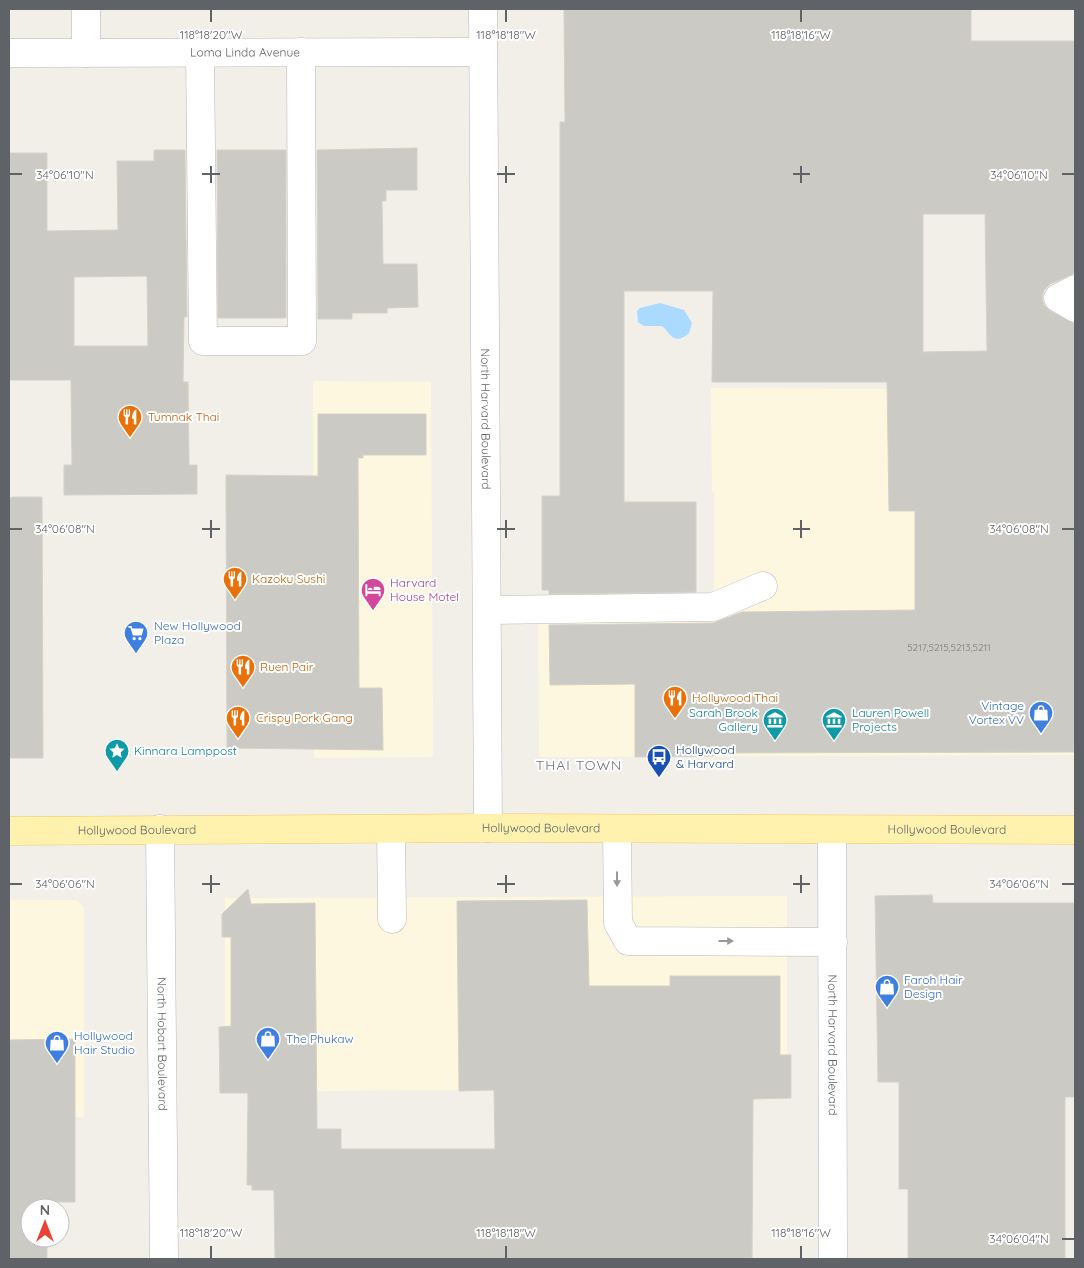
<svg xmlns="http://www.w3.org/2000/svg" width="1084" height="1268" viewBox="0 0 1084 1268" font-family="Quicksand,sans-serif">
  <rect width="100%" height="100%" fill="#f1efe8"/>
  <!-- commercial -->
  <path fill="#fef7e0" d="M1064,351v17h11v387l-536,2 -1,-141 176,-4v-120h-2l-1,-104 176,1 1,-37z
    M313,381l118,1 2,375 -119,1z
    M787,896v202l-244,-9 -318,3v-194z
    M9,900h68l7,7v210h-75z"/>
  <!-- water -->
  <path fill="#aadaff" d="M660,303l24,7 8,13 -3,10c-15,13 -18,1 -27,-7h-18l-6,-4 -1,-11 3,-3z"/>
  <!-- building -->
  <path fill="#cccac5" stroke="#d6d1c6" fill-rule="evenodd" d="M564,9h407v32h104v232l-25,11 -6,6 -2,8 2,7 6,6 25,13v428l-361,1v3l-79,1v-73l-85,1 -1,-60 164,-2 29,-11 173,-2v-99h-26l-2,-129h-175l1,-91h-89v211h72v90l-147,2v-4h-7v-94h18v-374h5zM923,214h62l2,137 -64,1z
    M417,148v42h-31v11h-4l1,63h34l1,43 -31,1v5h-35v6h-34l-1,-169z
    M154,150h31l2,167h-3l-1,65h5l1,83h8v29l-133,1v-30h8l-1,-85h-62v-227h38v78l71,-1 -1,-69h37zM147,276l1,70h-74v-69z
    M217,150h69v168h-68z
    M318,414h108v41h-63v3h-5l1,230h23l1,62 -156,-2 -1,-273 92,1z
    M12,497h30l1,261h-34v-259z
    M248,889l3,15 64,-1 2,226h24v20h154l-1,-59 -35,1 -2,-190 130,-1 2,86h81v-10h110v79h11v43l-38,1 -1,160h-477l-1,-69h-22v-5h-5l1,-92h-28l-1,-66 12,-1v-89h-9v-23z
    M932,895l1,8h142v194h-10v162h-157v-70h-9v-107h-21l-3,-186z
    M75,1039v163h-29v6h-16v30h17v21h-38v-219z"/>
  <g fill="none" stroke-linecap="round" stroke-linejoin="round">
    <defs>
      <g id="minor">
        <path d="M86,9v44"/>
        <path id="s1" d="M483,9l5,819"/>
        <path d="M200,52l3,289h99l-1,-289"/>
        <path id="s2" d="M9,53l473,-1"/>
        <path d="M1075,289l-17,9 17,10"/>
        <path d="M487,610l226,-3 50,-21"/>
        <path id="s3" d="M160,829l4,430"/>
        <path d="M391,829l1,90"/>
        <path d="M617,830l1,93 10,18 205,1"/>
        <path id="s4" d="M832,830l1,429"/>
      </g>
      <g id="major">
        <path id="s5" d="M9,831l479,-3 587,2"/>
      </g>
    </defs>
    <!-- minor casing -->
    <use href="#minor" stroke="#b5b8bc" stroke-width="29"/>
    <!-- major casing -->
    <use href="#major" stroke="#f2c960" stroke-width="29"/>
    <!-- minor -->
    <use href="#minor" stroke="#fff" stroke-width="28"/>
    <!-- major -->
    <use href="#major" stroke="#fff2af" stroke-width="28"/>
  </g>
  <!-- one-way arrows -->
  <defs><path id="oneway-solid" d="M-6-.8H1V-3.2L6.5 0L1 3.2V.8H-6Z" transform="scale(1.25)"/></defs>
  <g fill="#979a9d">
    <use href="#oneway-solid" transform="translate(617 879) rotate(90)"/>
    <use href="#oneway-solid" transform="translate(726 941)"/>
  </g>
  <!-- ticks -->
  <path fill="none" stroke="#5f6368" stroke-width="2" d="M211,10v12M506,10v12M801,10v12M211,166v17M506,166v17M801,166v17M10,174h12M202,174h18M497,174h18M793,174h17M1062,174h12M211,520v18M506,520v18M801,520v18M10,529h12M202,529h18M497,529h18M793,529h17M1062,529h12M211,875v18M506,875v18M801,875v18M10,884h12M202,884h18M497,884h18M793,884h17M1062,884h12M1062,1239h12M211,1246v12M506,1246v12M801,1246v12"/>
  <!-- icons -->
  <defs>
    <symbol id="restaurant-pin" viewBox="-11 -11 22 30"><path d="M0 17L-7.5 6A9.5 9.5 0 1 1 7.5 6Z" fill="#e8710a" stroke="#fff"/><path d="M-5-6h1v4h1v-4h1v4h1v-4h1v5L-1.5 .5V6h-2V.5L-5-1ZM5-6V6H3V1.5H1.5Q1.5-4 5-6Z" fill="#fff"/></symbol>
    <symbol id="hotel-pin" viewBox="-11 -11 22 30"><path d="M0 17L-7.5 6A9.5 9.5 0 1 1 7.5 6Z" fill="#d1479c" stroke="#fff"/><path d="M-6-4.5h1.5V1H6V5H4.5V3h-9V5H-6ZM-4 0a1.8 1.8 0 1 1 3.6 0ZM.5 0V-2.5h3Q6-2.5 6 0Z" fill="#fff"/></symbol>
    <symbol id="supermarket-pin" viewBox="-11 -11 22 30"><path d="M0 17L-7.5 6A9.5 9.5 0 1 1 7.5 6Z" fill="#3f7fe0" stroke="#fff"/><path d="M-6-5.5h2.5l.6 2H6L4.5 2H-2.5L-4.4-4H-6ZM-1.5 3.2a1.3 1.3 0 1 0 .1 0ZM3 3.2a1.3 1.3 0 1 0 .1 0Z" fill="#fff"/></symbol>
    <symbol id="shop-pin" viewBox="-11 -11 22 30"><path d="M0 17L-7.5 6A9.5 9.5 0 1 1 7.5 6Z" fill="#3f7fe0" stroke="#fff"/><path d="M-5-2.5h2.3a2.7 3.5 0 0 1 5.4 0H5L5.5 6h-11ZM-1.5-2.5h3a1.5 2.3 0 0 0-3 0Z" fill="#fff"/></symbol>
    <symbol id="museum-pin" viewBox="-11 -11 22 30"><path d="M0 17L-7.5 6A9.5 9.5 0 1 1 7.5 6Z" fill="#0f9aa8" stroke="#fff"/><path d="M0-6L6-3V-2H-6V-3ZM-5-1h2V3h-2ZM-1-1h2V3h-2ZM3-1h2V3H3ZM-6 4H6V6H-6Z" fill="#fff"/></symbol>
    <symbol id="sight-pin" viewBox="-11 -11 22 30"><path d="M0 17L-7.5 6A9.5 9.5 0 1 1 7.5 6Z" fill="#0f9aa8" stroke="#fff"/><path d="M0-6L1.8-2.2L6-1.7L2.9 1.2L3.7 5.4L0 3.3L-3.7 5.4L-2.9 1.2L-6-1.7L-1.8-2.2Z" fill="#fff"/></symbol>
    <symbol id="bus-pin" viewBox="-11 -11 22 30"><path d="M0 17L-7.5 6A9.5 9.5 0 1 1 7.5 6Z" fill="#1a4fb4" stroke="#fff"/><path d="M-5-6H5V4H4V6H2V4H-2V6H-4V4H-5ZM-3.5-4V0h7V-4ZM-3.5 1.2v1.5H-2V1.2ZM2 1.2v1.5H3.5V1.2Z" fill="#fff"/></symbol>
  </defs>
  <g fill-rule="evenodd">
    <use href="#restaurant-pin" x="116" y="403" width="28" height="38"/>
    <use href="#restaurant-pin" x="221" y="565" width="28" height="38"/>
    <use href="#hotel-pin" x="359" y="576" width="28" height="38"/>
    <use href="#supermarket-pin" x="122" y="619" width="28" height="38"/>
    <use href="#restaurant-pin" x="229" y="653" width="28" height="38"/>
    <use href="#restaurant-pin" x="661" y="684" width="28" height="38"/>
    <use href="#shop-pin" x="1027" y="699" width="28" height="38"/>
    <use href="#restaurant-pin" x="224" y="704" width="28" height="38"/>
    <use href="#museum-pin" x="761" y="706" width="28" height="38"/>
    <use href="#museum-pin" x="820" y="706" width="28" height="38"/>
    <use href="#sight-pin" x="103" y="737" width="28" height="38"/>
    <use href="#bus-pin" x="645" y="743" width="28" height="38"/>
    <use href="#shop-pin" x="873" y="973" width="28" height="38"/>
    <use href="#shop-pin" x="254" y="1025" width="28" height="38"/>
    <use href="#shop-pin" x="43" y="1029" width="28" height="38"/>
  </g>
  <g text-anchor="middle" stroke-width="4" stroke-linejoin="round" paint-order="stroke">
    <!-- number labels -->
    <g font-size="10" fill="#7a7d7f">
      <text x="949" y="651">5217,5215,5213,5211</text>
    </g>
    <!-- street labels -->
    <g font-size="12" fill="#5f6368" stroke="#fff">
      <text dy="4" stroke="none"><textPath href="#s2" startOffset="236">Loma Linda Avenue</textPath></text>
      <text dy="4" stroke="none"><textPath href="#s1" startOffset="410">North Harvard Boulevard</textPath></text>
      <text dy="4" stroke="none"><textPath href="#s5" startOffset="532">Hollywood Boulevard</textPath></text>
      <text dy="4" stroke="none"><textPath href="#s5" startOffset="128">Hollywood Boulevard</textPath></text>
      <text dy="4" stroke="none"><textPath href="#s5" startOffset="938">Hollywood Boulevard</textPath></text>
      <text dy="4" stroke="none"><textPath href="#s3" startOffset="215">North Hobart Boulevard</textPath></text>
      <text dy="4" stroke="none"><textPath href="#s4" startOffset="215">North Harvard Boulevard</textPath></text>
    </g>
    <!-- food labels -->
    <g font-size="12" fill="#c56008" stroke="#fff" text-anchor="start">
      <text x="148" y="421">Tumnak Thai</text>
      <text x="252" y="583">Kazoku Sushi</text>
      <text x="260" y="671">Ruen Pair</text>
      <text x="692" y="702">Hollywood Thai</text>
      <text x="256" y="722">Crispy Pork Gang</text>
    </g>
    <!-- hotel labels -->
    <g font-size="12" fill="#b23c85" stroke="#fff" text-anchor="start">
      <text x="390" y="587">Harvard<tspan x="390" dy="14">House Motel</tspan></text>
    </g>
    <!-- shop labels -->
    <g font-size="12" fill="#366cbe" stroke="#fff" text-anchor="start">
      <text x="154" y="630">New Hollywood<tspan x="154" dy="14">Plaza</tspan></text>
      <text x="1024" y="710" text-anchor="end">Vintage<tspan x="1024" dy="14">Vortex VV</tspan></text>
      <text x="904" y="984">Faroh Hair<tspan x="904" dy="14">Design</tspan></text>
      <text x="74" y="1040">Hollywood<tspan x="74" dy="14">Hair Studio</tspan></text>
      <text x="286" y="1043">The Phukaw</text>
    </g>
    <!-- culture labels -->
    <g font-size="12" fill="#0d838f" stroke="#fff" text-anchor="start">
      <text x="758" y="717" text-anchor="end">Sarah Brook<tspan x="758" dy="14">Gallery</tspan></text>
      <text x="852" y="717">Lauren Powell<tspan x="852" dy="14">Projects</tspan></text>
      <text x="134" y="755">Kinnara Lamppost</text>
    </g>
    <!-- transit labels -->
    <g font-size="12" fill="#164399" stroke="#fff" text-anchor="start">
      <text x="676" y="754">Hollywood<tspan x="676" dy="14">&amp; Harvard</tspan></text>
    </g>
    <!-- neighbourhood labels -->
    <g font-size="14" letter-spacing="1" fill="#70757a" stroke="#fff">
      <text x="579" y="770">THAI TOWN</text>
    </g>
  </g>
  <g font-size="12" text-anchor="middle" fill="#5f6368" stroke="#fff" stroke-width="4" stroke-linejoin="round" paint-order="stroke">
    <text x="211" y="39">118°18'20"W</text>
    <text x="506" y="39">118°18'18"W</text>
    <text x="801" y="39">118°18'16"W</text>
    <text x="65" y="179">34°06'10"N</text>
    <text x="1019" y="179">34°06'10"N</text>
    <text x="65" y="533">34°06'08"N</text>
    <text x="1019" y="533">34°06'08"N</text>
    <text x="65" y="888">34°06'06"N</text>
    <text x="1019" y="888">34°06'06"N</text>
    <text x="211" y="1237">118°18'20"W</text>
    <text x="506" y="1237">118°18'18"W</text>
    <text x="801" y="1237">118°18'16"W</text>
    <text x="1019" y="1243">34°06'04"N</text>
  </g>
  <!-- border -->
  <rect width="1084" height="1268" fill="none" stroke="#5f6368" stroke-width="20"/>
  <!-- north arrow -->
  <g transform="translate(45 1223)"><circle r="24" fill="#ffffff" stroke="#bfc1c3"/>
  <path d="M0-4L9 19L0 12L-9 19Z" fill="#ea4335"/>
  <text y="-8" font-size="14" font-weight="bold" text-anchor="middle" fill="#5f6368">N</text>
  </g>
</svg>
